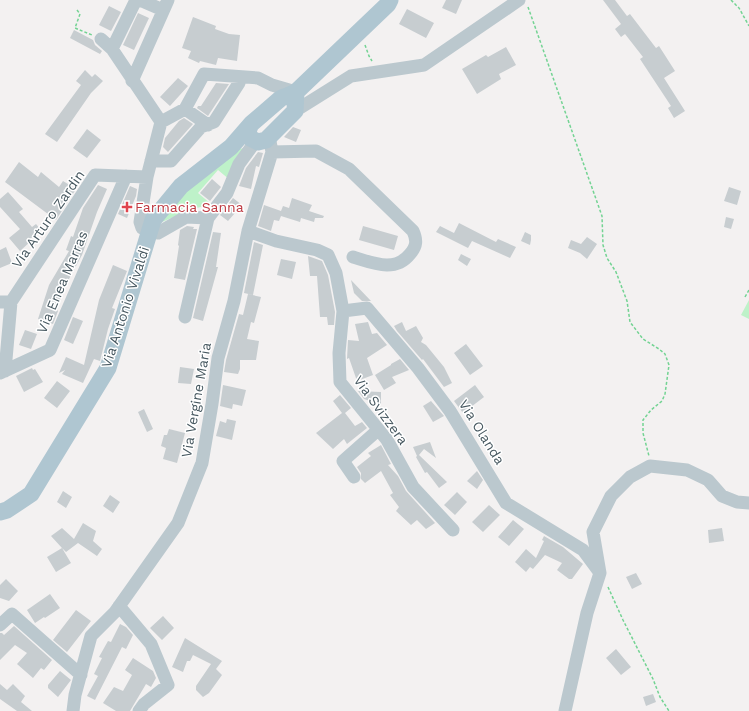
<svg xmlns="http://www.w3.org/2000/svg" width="749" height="711" viewBox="0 0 749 711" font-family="'Work Sans',sans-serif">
  <rect width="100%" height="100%" fill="#f3f1f1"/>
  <!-- park -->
  <path fill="#bef2c9" d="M248,147l-18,33 -12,-10 -20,23 13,11 -21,6 -28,12 21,-35 44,-35z
    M749,300v19l-8,-4z"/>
  <!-- building -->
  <path fill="#c7cdd0" d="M446,0h16l-6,14 -14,-6z
    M603,0h12l12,16 3,-2 26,34 3,-2 16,25 -11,7 21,33 -11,7 -6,-10 3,-2 -31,-47 3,-2 -18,-23 -4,3 -6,-8 6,-5z
    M109,6l12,6 -10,19 -12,-6z
    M407,9l27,14 -8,15 -27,-14z
    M138,13l11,5 -15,32 -11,-5z
    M193,17l23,9 -1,3 14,5 11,1 -3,26 -19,-3 -2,7 -16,-4 -1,2 -11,-5 3,-7 -9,-3z
    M74,30l19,10 2,5 7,6 -2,3 -30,-16z
    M506,47l10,18 -17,9 2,5 -24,15 -15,-25 24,-14 2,2z
    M85,70l7,7 3,-3 8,7 -12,12 -34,49 -12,-8 36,-49 -5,-4z
    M178,78l10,8 -18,20 -10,-9z
    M216,83l13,1 -21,32 -11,-8 1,-2h3z
    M184,118l9,6 -25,28 -5,-5 2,-9 14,-17z
    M293,127l8,3 -5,12 -12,-5z
    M87,129l14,11 -14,18 -14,-10z
    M258,152l5,1 -4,14 -3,-1 -5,23 -12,-3 7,-18z
    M19,162l19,15 3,-5 18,15 4,-6 13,8 -20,31 -51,-38z
    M212,179l9,8 -11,14 -10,-8z
    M98,185l9,4 -10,23 -15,43 -19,35 -6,20 1,1 -5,13 -15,-5 11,-34 20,-34 -3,-1 5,-14 2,1 10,-29z
    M130,186l7,3 -1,7 -9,22 -9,-4z
    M729,187l12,4 -4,14 -13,-4z
    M8,192l15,17 -4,3 13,15 4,-3 5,6 -11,9 1,2 -11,10 -11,-13 11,-9 -20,-22v-8z
    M233,198l9,7 -14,16 -8,-6z
    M292,198l20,7 -3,6 15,5 -1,2h-8l-1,4 -13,-4 -1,4 -19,-6 -2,5 -5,-1 -3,11 -13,-5 6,-21 17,6 2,-5 6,2z
    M726,217l8,2 -3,10 -7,-2z
    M459,223l37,19 2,-3 18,8 -6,11 -38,-17 -4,7 -32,-16 4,-6 14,7z
    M187,226l7,1 -1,2h4l-12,51 -11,-2 5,-32 -1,-1 2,-15z
    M363,226l35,10 -4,14 -35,-10z
    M213,232l8,1 -5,34h2l-15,54 -10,-3z
    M525,232l6,3v5l-1,5 -9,-4z
    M587,237l10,7 -10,15 -7,-6 -12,-5 3,-8 10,4z
    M254,242l9,3 -10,50 -9,-2z
    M6,247l6,16 -12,5v-18z
    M461,254l10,5 -4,7 -9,-6z
    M308,256l14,5 6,14 7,37 -1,13h-6l-1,-8h-7l-3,-41h-7z
    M281,259l15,3 -4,17 -15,-4z
    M113,265l14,6 -15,37 3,1 -7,20 -8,32 -6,-2 -11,24 -21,-9 3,-4 -6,3 7,-16 18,8 15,-65z
    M351,280l20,21h-9l-8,-8z
    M248,294l13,3 -7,26 -3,-1 -4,17 12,2 -3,19h-16v9l-2,5 -14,-2 2,-12 13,-46 4,1z
    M73,317l10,4 -10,23 -9,-4z
    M368,322l4,12 5,-1 10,12 -20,13 6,17 -16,6 -8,-23 -2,1 1,-19 11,1 -4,-17z
    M402,322l4,9 10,-5 7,12 -2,4 5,3 18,22 8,16 -8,4 -21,-28 -1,1 -25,-29 -3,-5z
    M25,330l12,4 -6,15 -12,-4z
    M466,344l17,22 -13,9 -16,-22z
    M400,359l9,11 -17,7 4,6 -12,7 -9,-15 16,-10v-1z
    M180,367l14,2 -3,15 -13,-1z
    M32,368l1,2 2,-1 8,13 -19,10 -8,-16z
    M57,381l13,10 -13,17 -13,-10z
    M223,385l23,5 -4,16 -9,-2 -1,5 -12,-3z
    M475,385l9,12 -21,16 -9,-12z
    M358,391l23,1v13l-11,-1v-3l-6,-2z
    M340,395l11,13 -6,5 10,13 7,-4 5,6 -20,16 -3,-5 -11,10 -17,-16 26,-20 -9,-12z
    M431,401l13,15 -11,6 -10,-16z
    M144,409l9,20 -6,3 -9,-20z
    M227,419l9,2 -4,19 -16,-4 4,-15 6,2z
    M169,429l16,4 -8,30 -14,-4 3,-11 -5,-2 3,-11h3z
    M430,442l6,16 -12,-9 -5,6 28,27 -8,6 -12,-16 -2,1 -9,-16 1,-1 -4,-9z
    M381,445l10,19 -3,1 10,11 8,15 29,32 -9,6 -9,-9 -6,5 -15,-14 3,-4 -9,-12 3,-2 -12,-22 -16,12 -4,-4v-6l-4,-6 14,-11 -3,-3z
    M477,471l6,9 -6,9 -10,-8z
    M63,491l9,6 -6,11 -9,-6z
    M457,492l10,10 -12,13 -11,-10z
    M110,495l10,7 -7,11 -10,-7z
    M489,505l11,10 -17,17 -11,-10z
    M513,520l11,9 -15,17 -11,-9z
    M83,523l13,8 -3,10 9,8 -5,7 -19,-13 -12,9 -4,-4 9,15 -15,9 -9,-15 15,-9 -11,-12 11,-8 12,11z
    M722,528l2,13 -15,2 -1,-13z
    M544,536l19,11 20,17 -11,15h-3l-12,-9 5,-7 -17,-8 -12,14 -3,-2 -4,5 -11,-10 11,-13 10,9 8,-17 -2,-1z
    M636,573l6,11 -10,5 -6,-12z
    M6,579l12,12 -9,10 -9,-3v-13z
    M50,594l10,14 -15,10 -1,-1 -9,6 -8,-13z
    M76,610l15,11 -24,31 -14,-12z
    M163,616l11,12 -12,12 -12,-12z
    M120,624l6,3 7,8 -7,14 -4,-2 -27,53 -8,-4 11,-20 -4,-2 8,-16 -3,-1 9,-16 3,1z
    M14,626l38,34 -8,10 -3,-2 -8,10 -16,-14 10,-11 -12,-8 -15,15v-27h2l2,2z
    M185,638l37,23 -6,8 6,6 -13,18 -6,4 -7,-7v-4l15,-22 -18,-9 -3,6h-3l-4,11 -11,-5z
    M616,649l15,18 -10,8 -15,-17z
    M133,658l20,13 3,7 -5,9 -5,-3 -16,27h-14l-13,-8 11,-16 9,4 9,-16 -7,-5z
    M60,671l11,9 -13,17 -10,-9v-3z
    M0,684l7,6 6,-6 12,12 -4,6 11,9h-15l-17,-12z
    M653,694l3,8 -10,4 -3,-9z"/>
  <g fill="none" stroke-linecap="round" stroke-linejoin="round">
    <!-- path -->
    <path stroke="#73d393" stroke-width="1.5" stroke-dasharray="3 2" stroke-linecap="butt" d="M731,0l8,8 10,18
      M528,7l74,209 1,29 4,13 9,14 11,29 3,21 13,17 16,10 6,5 4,11 -4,29 -3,7 -11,9 -8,10v13l6,23
      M77,10l3,4 -5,14 17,7
      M365,45l4,11 3,5
      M745,297l4,-7
      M608,587l15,33 30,59 7,18 9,14"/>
    <!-- minor -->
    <path stroke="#bbc8ce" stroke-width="13" d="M140,0l23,10
      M101,39l11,10 49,73 -14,55 -7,45 2,6 16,5 28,-16 22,1 -23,99
      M112,49l24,-49
      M132,81l36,-81
      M185,109l23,16
      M295,111l56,-35 73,-11 95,-65
      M161,122l24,-13 19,-35 54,4 14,7 24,7
      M272,152l44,-1 33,18 64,62c4,9 4,15 -3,23 -15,19 -37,9 -57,3
      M151,161h20l30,-34 13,-5 25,-39v-6
      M208,218l19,-25 12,-29 16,-22
      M248,231l28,10 41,9 11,5 8,18 7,38 -4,42 1,29 47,58 26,47 40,43
      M0,302h11l-6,69
      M11,302l84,-127 52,2
      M343,311l24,-3 51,60 32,43 56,92 77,47 17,23
      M0,373l50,-23 76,-174
      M354,477l-11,-16 35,-31
      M119,606l32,38 17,41 -24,19 -5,7
      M0,625l12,-11 69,61
      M73,711l2,-16 16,-59 24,-24 63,-89 24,-60 10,-59 6,-46 16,-57 14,-70 24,-79 -3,-16
      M565,711l22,-98 13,-40 -7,-41 18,-36 19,-19 20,-11 37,4 21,10 14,16 15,6 12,1"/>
    <!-- major -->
    <path stroke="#afc6d1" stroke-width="17" d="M287,96l9,-4 92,-88 2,-4
      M295,102c-3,-6 -9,-7 -15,-3l-29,25 -3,7 2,7 8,4 8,-2 29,-29 1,-19
      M0,512l7,-2 24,-16 77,-126 45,-148 28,-34 50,-39 20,-23"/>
  </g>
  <!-- markers -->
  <path fill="#e0444e" stroke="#fff" stroke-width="1.5" d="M125 201h4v4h4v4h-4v4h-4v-4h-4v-4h4z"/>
  <g text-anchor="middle" stroke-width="3" stroke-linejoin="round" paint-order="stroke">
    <!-- health labels -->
    <g font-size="14" fill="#be3a42" stroke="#fff" text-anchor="start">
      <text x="135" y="212">Farmacia Sanna</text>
    </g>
    <!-- street labels -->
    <g font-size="14" fill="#475860" stroke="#fff">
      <text transform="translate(48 219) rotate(-55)" y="5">Via Arturo Zardin</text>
      <text transform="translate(62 282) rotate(-67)" y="5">Via Enea Marras</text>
      <text transform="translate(125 307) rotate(-72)" y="5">Via Antonio Vivaldi</text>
      <text transform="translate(196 400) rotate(-80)" y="5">Via Vergine Maria</text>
      <text transform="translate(381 410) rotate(54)" y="5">Via Svizzera</text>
      <text transform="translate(482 432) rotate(58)" y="5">Via Olanda</text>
    </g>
  </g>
</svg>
